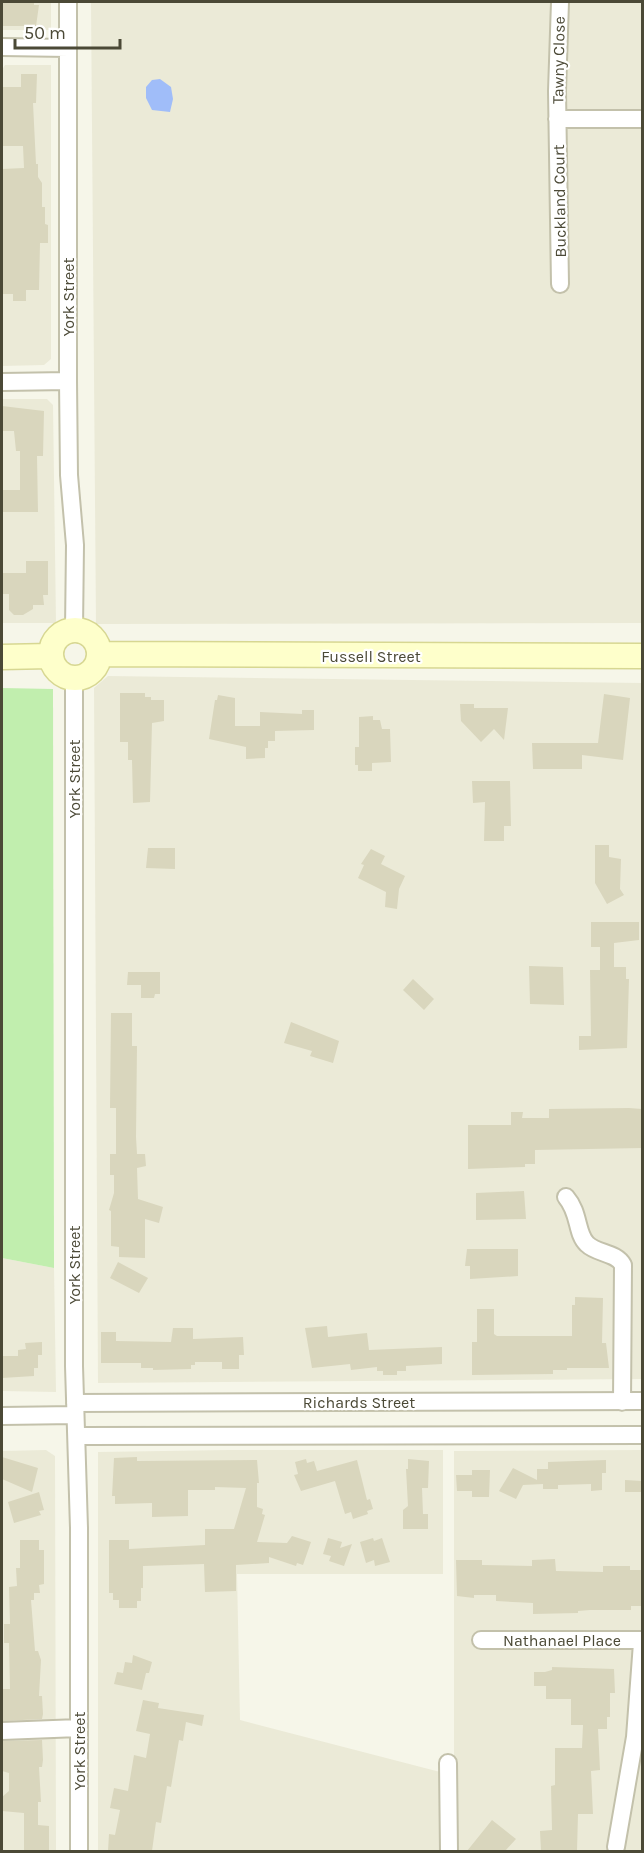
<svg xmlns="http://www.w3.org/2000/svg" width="644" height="1853" viewBox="0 0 644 1853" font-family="Karla,sans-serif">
  <rect width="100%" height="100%" fill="#f6f6e9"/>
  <!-- residential -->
  <path fill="#ebead7" d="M2,2h49v28h-49z
    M91,2h551v621l-546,1z
    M5,65h46v294l-7,6 -42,1v-296z
    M2,399h45l6,6 3,218h-54z
    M108,676l534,7v696l-544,4 -4,-695z
    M2,1258l52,10 2,124 -54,-1z
    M46,1450l9,6 1,395h-54v-400z
    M229,1450h214v124h-206l3,146 204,53v78h-346v-399z
    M642,1450v401h-188v-400z"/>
  <!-- green -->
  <path fill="#c1eeae" d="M2,688l51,1 1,579 -52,-10z"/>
  <!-- water -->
  <path fill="#a0bdf9" d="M160,79l11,8 2,12 -3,13 -18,-2 -6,-12v-11l6,-7z"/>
  <!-- building -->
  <path fill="#d9d6bd" d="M2,2h32v3h5l-3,21h-34z
    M21,74h16l-1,29h-3l3,61h2v13l4,6v24h3v17l3,1v18h-8l-1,47h-13v11h-13v-7h-11v-125l22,-1 -1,-22h-21v-59h19z
    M2,406l42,5 -1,45h-6l1,56h-36v-22h18v-39h-4l-2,-20h-12z
    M26,561h22v34h-5l1,10h-11v4l-10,6h-9l-5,-5v-16h-7v-21h24z
    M120,693h25v4h6v3h13v21l-12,2 -2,79 -17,1 -1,-43h-4v-18h-8z
    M604,694l26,4 -7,62 -41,-5v14h-49l-1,-26h66z
    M218,695l17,3v28h25v-14l42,2v-4h12v20l-39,1v10h-7v7h-3v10l-19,1v-12l-37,-8 6,-39h2z
    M460,704h14v4h34l-4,32 -10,-11 -13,13 -20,-21z
    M373,716v4h7l2,9h8l1,33 -19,1v8h-14v-6h-3v-18h4v-30z
    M472,781h38l1,45h-7v15h-20l1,-39 -12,1z
    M595,845h14v12l12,2 -1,30 4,6 -17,9 -12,-21z
    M148,848h27v21l-29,-1z
    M371,849l14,7 -4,8 24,12 -6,13 -2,20 -12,-2 1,-15 -28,-14 6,-13 -3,-1z
    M591,922h48v18l-25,3v24h12v12h3l-2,69 -48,2v-14h12l-1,-66h10v-23h-9z
    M529,966l34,1 1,38 -34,-1z
    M128,972h32v22h-5l-1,4h-13v-13h-14z
    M413,979l21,20 -10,11 -21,-20z
    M111,1013h21v33h5l-1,91 1,17h8l1,12 -9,2 1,31 25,8 -4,16 -14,-4v39l-26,-1v-10l-8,-1v-35l-2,-1 5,-17v-18h-4v-21h6v-46h-6z
    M291,1022l48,19 -6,22 -23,-7 2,-5 -28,-8z
    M629,1108l13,1v39l-107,2v14h-10v3l-57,2v-44h43v-13h12l-1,6h27v-9z
    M524,1191l2,28 -50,1v-27z
    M467,1249h51v27l-48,3v-13h-5z
    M118,1262l30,16 -9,15 -29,-15z
    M575,1297l28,1 -1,45h4l3,25h-42v2h-14v4l-81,1v-33h5v-33h17v25l3,2h75v-31h3z
    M327,1326l1,11 39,-4 2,17 73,-3v17l-36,2v5h-9v4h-14v-4h-6v-4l-26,3 -1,-6 -38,4 -7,-40z
    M173,1328h20v11l50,-2 1,18h-5v14h-17v-7h-27v3h-4v4l-38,1v-2h-12v-5h-40v-31h15v9l55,1z
    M42,1342v13h-4v13h-4v8l-32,2v-22h16v-6l8,-1 -1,-6z
    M2,1457l36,11 -6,24 -30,-13z
    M137,1457v4l120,-1 2,23h-2v24l6,2 -1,5 3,1 -8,27 30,1 5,-7 19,6 -8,23 -6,-2 -1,3 -27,-9v6l-33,2v26l-31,1 -1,-28 -61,2v22h-2v13h-4v7h-18v-8h-6v-7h-4v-53h20v9l76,-4v-16h29l12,-41 -31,-1v3h-27v26l-36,1v-14l-37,1v-8h-3l2,-38z
    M306,1459l1,4 7,-2 3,10 40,-11 10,40 3,-1 3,10 -6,2 1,3 -15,5 -2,-7 -6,2 -10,-33 -34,10 -7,-16 4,-1 -3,-12z
    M408,1459l21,2 -1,27h-6l1,26h5v15h-25v-19l5,-4 -2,-37h2z
    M606,1460v13h-4v17l-11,1v-7l-33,1v4h-15v-5l-20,1 -7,14 -17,-8 14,-23 24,12v-11h11v-7z
    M472,1470h18l-1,27h-17v-6h-15l-1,-16h16z
    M625,1480l17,1v11h-17z
    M39,1492l5,18 -5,1 2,4 -27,8 -6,-21z
    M328,1538l14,4 -2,6 12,-4 -8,22 -15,-5 2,-5 -8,-2z
    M373,1538l1,3 8,-3 8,24 -15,4 -1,-6 -8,3 -6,-21z
    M20,1540h19v10h5v34l-5,1 1,8h-6v7h-3l4,51h3l3,9 -2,36h3l1,18 -1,5 -40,2v-32h8l-1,-46h-5v-19h6l-1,-37 8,-1 -1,-18h4z
    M555,1559l1,12 47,1v-6h27v4h12v36h-11v4h-41l-12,1v2l-45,1v-11l-37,-2v-6h-22v3l-17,-2 -1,-36h26v5l50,1v-6z
    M133,1655l19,7 -3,11h-3l-4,17 -28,-6 3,-12 6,1 2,-11 7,1z
    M552,1667l62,2 1,24h-5v24h-3v12h-9l2,41 -9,1 2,43h-15l-1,37h-36l-1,-20 12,-1 -1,-44 4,-1v-37h27l1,-23h-12v-26h-25v-13h-12v-14h11l7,-2z
    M143,1700l16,3 -1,5 46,7 -2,11 -16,-4 -3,19 -4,-1 -8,47 -4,-1 -6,37 -5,-1 -4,29h-44l1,-17 6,1 5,-25 -10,-2 4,-20 14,3 6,-36 12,3 4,-24 -14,-3z
    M42,1740l1,20 -1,7h-3l2,35h-3v23l11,1v25h-25v-38l-22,-2v-14l7,-6v-18l-7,-2v-30z
    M492,1820l24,19 -11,12h-38z"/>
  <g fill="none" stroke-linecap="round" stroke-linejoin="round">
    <defs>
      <path id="street" d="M68,2v379l1,94 6,70 -1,84
        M560,2l-3,89 3,193
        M2,47l66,1
        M557,119h85
        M2,382l66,-1
        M74,678v688l5,162v324
        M566,1197c14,16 10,37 21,47 10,10 29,8 36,21l-1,137
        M75,1403l567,-2
        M2,1416l73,-1
        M77,1436l565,-1
        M481,1640h161
        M2,1731l77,-3
        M448,1763l1,89
        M616,1847l19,-110 7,-94"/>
      <path id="secondary" d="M51 654a24 24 0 1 1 48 0a24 24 0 1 1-48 0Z
        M99,654l543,2
        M2,657l48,-1"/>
    </defs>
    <!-- street casing -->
    <use href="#street" stroke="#c3c1ab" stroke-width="20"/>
    <!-- secondary casing -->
    <use href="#secondary" stroke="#d7d792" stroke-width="27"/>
    <!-- street -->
    <use href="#street" stroke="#fff" stroke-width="16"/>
    <!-- secondary -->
    <use href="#secondary" stroke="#feffcb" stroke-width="24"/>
  </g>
  <g text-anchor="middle" stroke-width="4.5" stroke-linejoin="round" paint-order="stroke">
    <!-- street labels -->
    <g font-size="16" fill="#4b4936" stroke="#fff">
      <text transform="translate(558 60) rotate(-89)" y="6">Tawny Close</text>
      <text transform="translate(559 201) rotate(-91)" y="6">Buckland Court</text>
      <text transform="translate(68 297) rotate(-90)" y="6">York Street</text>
      <text x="371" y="662">Fussell Street</text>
      <text transform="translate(74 779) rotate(-90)" y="6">York Street</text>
      <text transform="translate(74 1265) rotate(-90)" y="6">York Street</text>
      <text x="359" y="1408">Richards Street</text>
      <text x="562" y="1646">Nathanael Place</text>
      <text transform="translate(79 1751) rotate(-90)" y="6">York Street</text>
    </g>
  </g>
  <!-- border -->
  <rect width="644" height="1853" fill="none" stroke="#4b4936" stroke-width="6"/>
  <!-- scale -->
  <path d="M15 39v9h105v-9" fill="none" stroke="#4b4936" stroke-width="3"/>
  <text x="24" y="39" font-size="18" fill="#4b4936" stroke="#ffffff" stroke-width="4.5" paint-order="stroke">50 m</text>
</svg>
